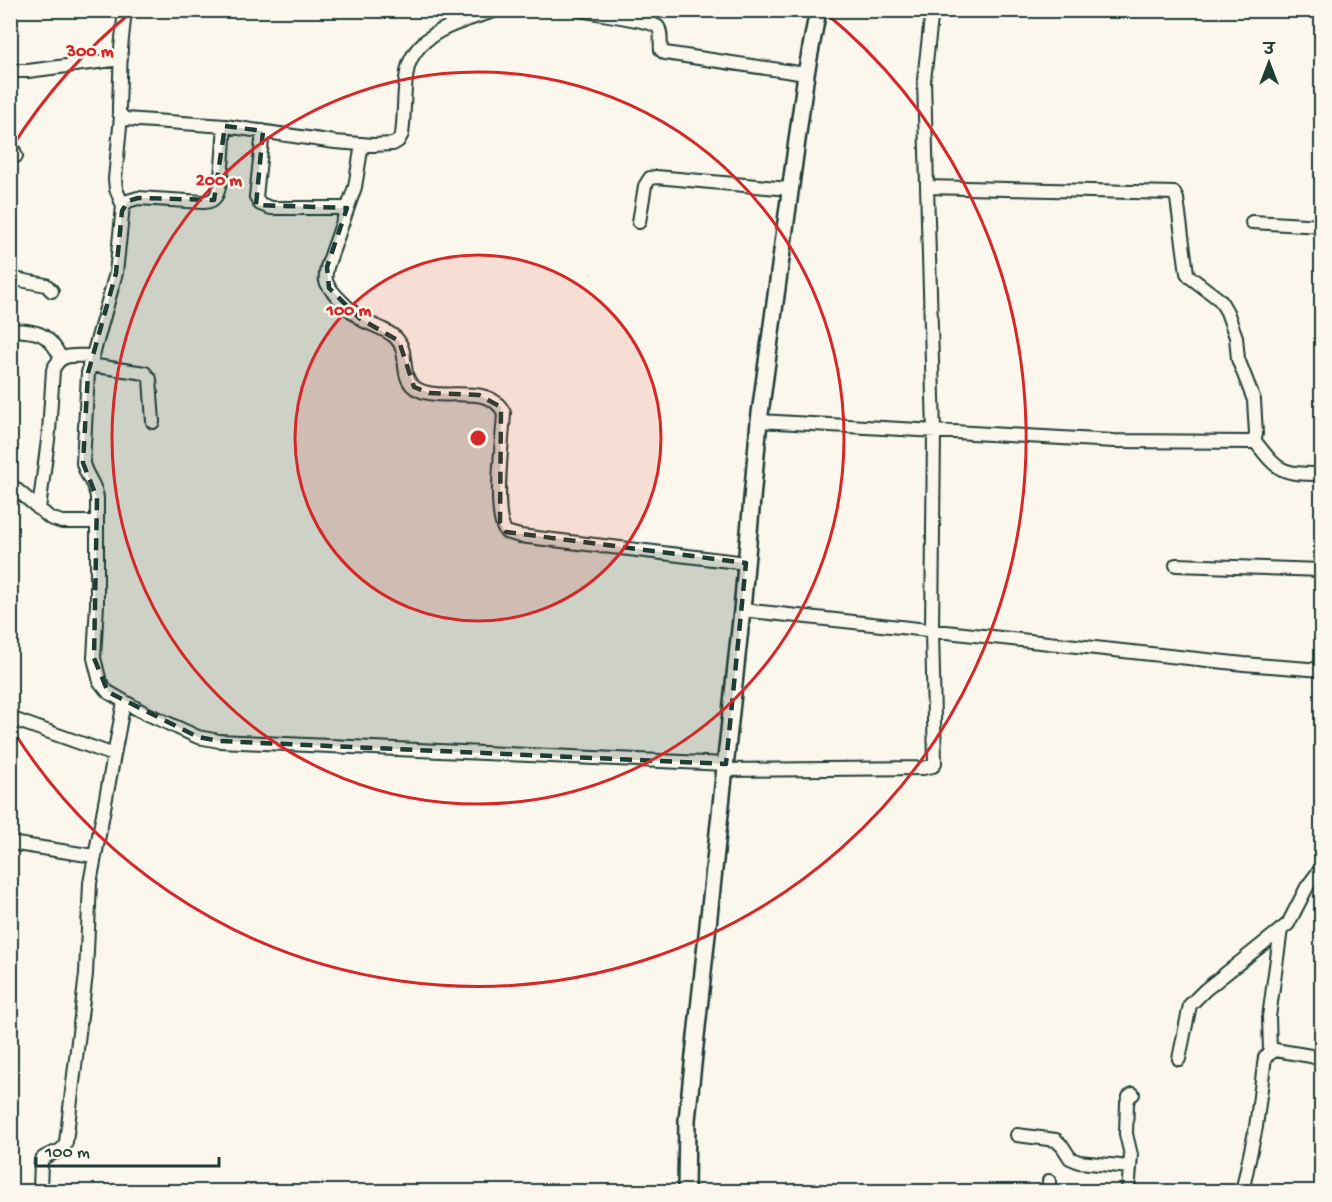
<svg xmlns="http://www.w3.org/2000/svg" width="1332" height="1202" viewBox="0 0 1332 1202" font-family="'Gochi Hand','Playpen Sans Deva',sans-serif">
  <rect width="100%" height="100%" fill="#fbf7ec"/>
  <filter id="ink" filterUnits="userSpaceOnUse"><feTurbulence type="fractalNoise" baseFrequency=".0167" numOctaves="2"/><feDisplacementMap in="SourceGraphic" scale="12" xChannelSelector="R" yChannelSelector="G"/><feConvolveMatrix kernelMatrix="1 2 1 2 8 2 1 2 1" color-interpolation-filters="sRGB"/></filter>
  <g filter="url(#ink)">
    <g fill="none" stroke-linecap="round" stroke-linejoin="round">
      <defs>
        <path id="minor" d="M125,10l-4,38 -2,59v6l6,6 100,7 110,16 38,3 20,-1 5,-3 4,-7c3,-19 1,-54 7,-70 13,-35 58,-44 89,-54
          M579,10c13,3 72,10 79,17 4,5 2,17 3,23l4,3 141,21
          M10,71h18l93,-12
          M121,116l-6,63 1,10 7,17
          M225,126c-2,16 -2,58 -9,70 -3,5 -7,6 -12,6l-66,-4 -10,3 -5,5 -7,67 -28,100 -5,90c3,14 13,21 14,35v106l-3,54 6,24 8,10 31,18 59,27 21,4 507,23
          M263,131l-7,66 4,7 11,4h76
          M10,142l6,14
          M362,144l-7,43 -28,80c-1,5 -2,10 -1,14 3,10 29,34 38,40 10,5 24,9 32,17 15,15 1,42 23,52 25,12 71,-8 85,23 -1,24 -12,103 2,119l14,4 226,27
          M639,222l6,-36 5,-8 6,-1 133,12
          M1252,222l70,4
          M10,278l36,7 6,6
          M10,330c28,1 38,2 51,28
          M89,365l56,8 5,6 3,43
          M759,421l355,20 137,1 3,-2 2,-6 -2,-34 -16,-41 -2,-22 -9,-25 -7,-12 -30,-23 -3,-4 -10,-74 -3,-6 -247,-6
          M1254,440c25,32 26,34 68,34
          M10,484l40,34 12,4h35
          M39,509l10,-77 4,-62c7,-18 22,-14 39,-14
          M1176,565l146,5
          M742,610l502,54 78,6
          M10,718l104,37
          M725,770l198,-2 10,-2 2,-3 -3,-133 2,-198 -10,-352 8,-70
          M10,843l84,13
          M1270,1051l-1,-34 12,-88
          M1179,1059l11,-54 15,-15 83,-66 19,-37 15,-20
          M1017,1135l39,5 7,7 7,11 9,4 51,5
          M40,1192l1,-32c8,-9 22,-5 25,-18l20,-168 4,-91 34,-181
          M1049,1192v-11
          M1128,1192l3,-37 -5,-21 1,-31 2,-6 4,-3
          M1242,1192l14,-65 9,-70 10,-7 36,6 11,4"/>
        <path id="tertiary" d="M686,1192l1,-72 55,-510 17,-189 47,-347 12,-64"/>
      </defs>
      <!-- minor casing -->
      <use href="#minor" stroke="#1f3d34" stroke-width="16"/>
      <!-- tertiary casing -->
      <use href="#tertiary" stroke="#1f3d34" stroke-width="20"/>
      <!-- minor -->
      <use href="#minor" stroke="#fbf7ec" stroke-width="12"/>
      <!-- tertiary -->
      <use href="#tertiary" stroke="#fbf7ec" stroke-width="15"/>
    </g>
  </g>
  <!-- marked area -->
  <path fill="#1f3d34" fill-opacity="0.2" stroke="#1f3d34" stroke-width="4.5" stroke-dasharray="12 8" stroke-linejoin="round" d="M225,126l38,5 -7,74 91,3 -20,59 2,21 30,30 40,23 15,46 15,6 50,2 22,12 -1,115 6,10 240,31 -20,201 -507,-23 -21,-4 -90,-45 -14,-34 3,-160 -14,-35 5,-90 28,-100 6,-62 6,-10 10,-3 76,2z"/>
  <!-- distance rings -->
  <circle cx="478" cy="438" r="183" fill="#d62828" fill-opacity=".12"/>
  <g fill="none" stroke="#d62828" stroke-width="3">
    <circle cx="478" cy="438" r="183"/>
    <circle cx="478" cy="438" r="366"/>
    <path d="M12 147A549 549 0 0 1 133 11M823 11A549 549 0 1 1 12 729"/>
  </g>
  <circle cx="478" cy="438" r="9" fill="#d62828" stroke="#fbf7ec" stroke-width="3"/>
  <g font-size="18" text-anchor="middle" font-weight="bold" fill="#d62828" stroke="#fbf7ec" stroke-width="5" stroke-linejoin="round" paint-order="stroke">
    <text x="90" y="56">300 m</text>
    <text x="219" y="185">200 m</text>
    <text x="349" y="315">100 m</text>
  </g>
  <!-- margin -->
  <rect width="1332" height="1202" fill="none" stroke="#fbf7ec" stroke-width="36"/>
  <rect x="18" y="18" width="1296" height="1166" fill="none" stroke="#1f3d34" stroke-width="2" filter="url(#ink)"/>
  <!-- north arrow -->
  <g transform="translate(1269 63)" stroke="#fbf7ec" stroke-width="4.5" paint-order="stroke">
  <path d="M0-4.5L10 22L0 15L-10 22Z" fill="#1f3d34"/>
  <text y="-9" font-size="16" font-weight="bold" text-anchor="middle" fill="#1f3d34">उ</text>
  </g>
  <!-- scale -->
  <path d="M36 1157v9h183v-9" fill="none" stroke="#1f3d34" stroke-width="3"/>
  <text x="45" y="1157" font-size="18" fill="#1f3d34" stroke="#fbf7ec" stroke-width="4.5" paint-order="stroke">100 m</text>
</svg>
